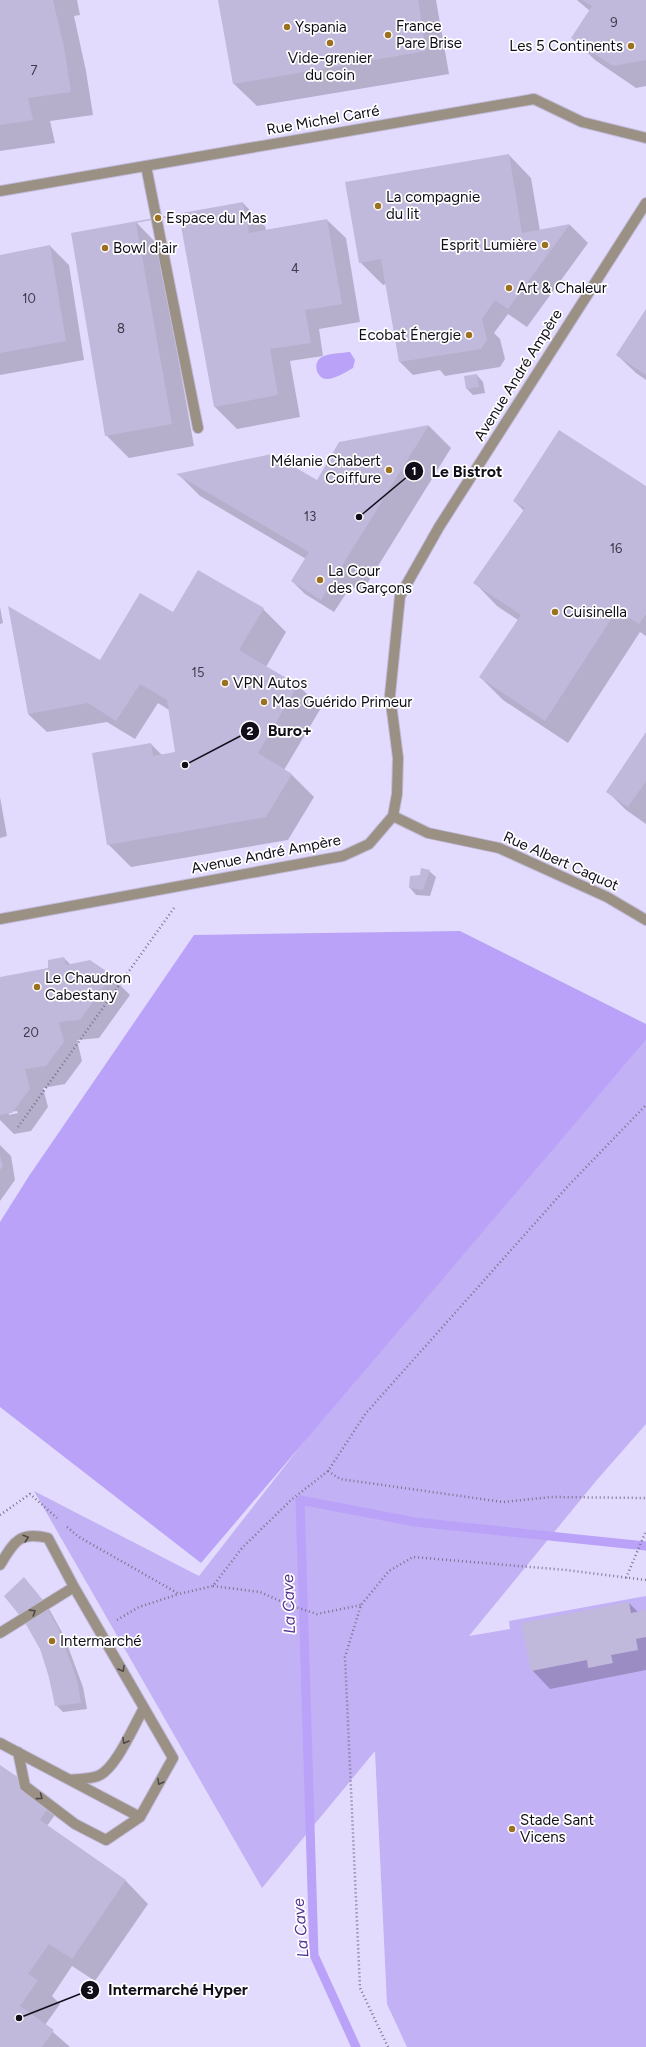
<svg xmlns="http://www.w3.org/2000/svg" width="646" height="2047" viewBox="0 0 646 2047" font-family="Figtree,sans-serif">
  <rect width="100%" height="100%" fill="#e3dbfe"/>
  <!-- green -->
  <path fill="#c2b1f4" d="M646,1040v384l-50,57 -127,155 41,-7 -1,-8 137,-25v451h-239l-20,-43 -12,-253 -113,137 -228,-397 165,85 125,-160z"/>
  <!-- water -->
  <path fill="#b9a2f8" d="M350,352l5,8 -2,8c-7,4 -18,11 -26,11 -11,0 -15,-17 -5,-22 7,-4 20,-4 28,-5z
    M460,931l186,93v16l-445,523 -201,-156v-185l29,-46 165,-241z"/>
  <!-- shadow -->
  <path fill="#0003" fill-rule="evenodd" d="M0,0h77l3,15 -6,1 12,55 7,44 -43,6 5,22 -55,8z
    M219,0h217l13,74 -192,32 -23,-22z
    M577,0h69v86l-10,2 -41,-28 -23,-22 18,-27z
    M509,155l22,23 9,53 30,-6 18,18 -61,84 -19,-13 -14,19 6,6 5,20 -5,8 -55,9 -5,-6 -27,5 -13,-13 -14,-78 -3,1 -23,-23z
    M243,203l22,23 1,4 61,-10 19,18 14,84 -41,7 4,27 -33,5 10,56 -63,12 -23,-23z
    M136,222l22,23 36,201 -65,12 -23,-23z
    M50,246l19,19 15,95 -84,15v-119z
    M646,310v70l-10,-7 -19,-18z
    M477,375l6,7 2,11 -12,2 -6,-6z
    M429,426l22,22 -89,144 -11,-6 -17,26 -29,-18 -13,-13 14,-22 -106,-63 -22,-22 139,8 23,-39z
    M646,487v149l-6,-4 -72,111 -65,-43 -23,-23 38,-57 -21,-14 -22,-23 49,-72 -10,-10z
    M0,607l3,16 -3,1z
    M263,609l23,23 -20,35 32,18 23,23 -37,62 8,5 22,22 -26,43 -157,27 -23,-23 43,-100 11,11 14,-2 -7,-43 -11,-7 -23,36 -28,-17 -60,10 -19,-18 76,-50 69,-51z
    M646,733v91l-20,-14 -19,-19z
    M0,797l7,39 -7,2z
    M429,871l7,6 -6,19 -14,-1 -6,-7 11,-12z
    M64,958l7,7 19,-3 21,14 19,19 -31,43 -22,2 5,21 -17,23 -22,4 5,19 -17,24 -17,3 -14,-14v-142l49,-9zM17,1111l1,2 -9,2v-3z
    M0,1145l11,11 4,24 -15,21z
    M24,1578l24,29 16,29 19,51 4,22 -24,3 -7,-7z
    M629,1603l9,9 8,-1v59l-96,19 -18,-19z
    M0,1766l57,46 -10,14 79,55 22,23 -53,77 -23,-15 -20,30 8,8 -15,21 25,22h-70z"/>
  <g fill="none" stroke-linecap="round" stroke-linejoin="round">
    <!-- stream -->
    <path stroke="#b9a2f8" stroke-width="9" d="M356,2047l-42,-92 -14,-455 115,22 231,24"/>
  </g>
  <!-- building -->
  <path fill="#c1b9db" d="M0,0h53l11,47 7,45 -43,6 5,22 -33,5z
    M218,0h200l8,51 -193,33z
    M582,0h64v60l-33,6 -42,-28 21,-32z
    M509,154l13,79 48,-9 -62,85 -13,-9 -13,19 5,21 -6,9 -82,13 -18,-103 -22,4 -14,-81z
    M243,202l6,31 78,-14 15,85 -37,6 6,33 -41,6 8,46 -64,12 -35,-192 -43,8 36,201 -67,12 -34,-203z
    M50,245l16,96 -66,12v-98z
    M646,309v66l-30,-20z
    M477,374l2,13 -13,2 -2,-13z
    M429,425l-108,175 -30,-19 18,-29 -133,-78 96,-20 45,26 22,-38z
    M559,430l87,56v128l-7,10 -22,-14 -72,111 -66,-44 42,-62 -48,-32 52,-75 -12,-7z
    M198,570l66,38 -25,42 59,35 -40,68 34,21 -26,43 -159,28 -15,-92 59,-10 2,13 22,-4 -8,-52 -27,-16 -24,37 -28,-18 -60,11 -20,-108 92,54 40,-67 33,19z
    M646,732v49l-18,26 -22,-15z
    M421,868l9,2 -7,20 -14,-2 1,-12 10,-1z
    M64,957l2,8 24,-5 22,15 -32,45 -21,2 5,20 -18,24 -21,3 5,20 -18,24 -12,2v-138l48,-9v-8z
    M0,1156l3,10 -3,4z
    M24,1577l18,22 16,29 19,52 4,23 -26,3 -6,-29 -9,-28 -16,-28 -20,-25z
    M629,1602l2,11 15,-3v27l-10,2 2,11 -27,5 2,8 -25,5 -1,-8 -56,11 -10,-48z
    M0,1765l53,36 -13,19 86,60 -54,79 -23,-15 -21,30 10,6 -18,26 34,24 -12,17h-42z"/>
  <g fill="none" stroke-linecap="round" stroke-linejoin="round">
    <defs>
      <path id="service" d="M146,166l52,262
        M0,1565c14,-23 19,-34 48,-27l26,49
        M0,1633l74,-46 99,171 -33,59 -34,23 -31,-16 -50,-38 -7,-34
        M0,1743l140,74
        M70,1780c9,-1 19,-1 28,-4 18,-7 36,-51 46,-68"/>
      <path id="minor" d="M0,191l534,-92 48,23 64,16
        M393,816l35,17 71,15 108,49 39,23
        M0,919l343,-63 26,-12 24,-28 4,-22 1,-36 -8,-63 10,-99 39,-69 207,-324"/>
    </defs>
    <!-- service casing -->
    <use href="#service" stroke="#c1bada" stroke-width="12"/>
    <!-- minor casing -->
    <use href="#minor" stroke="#c1bada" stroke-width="12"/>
    <!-- path -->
    <path stroke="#79738b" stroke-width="2.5" stroke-dasharray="1 3" stroke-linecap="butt" d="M18,1127l156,-219
      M328,1471l12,8 163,23 48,-5 95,1
      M0,1515l30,-21 27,24
      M67,1527l12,10 100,57 34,-8 29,-38 49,-48 37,-29 38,-58 202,-227 78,-81
      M626,1578l20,-47
      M213,1586l47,6 29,13 28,9 44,-9
      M117,1620l22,-13 40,-13
      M388,2047l-28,-59 -15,-331 16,-52 28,-34 24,-14 153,13 80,10"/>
    <!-- service -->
    <use href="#service" stroke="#9a9184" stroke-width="10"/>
    <!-- minor -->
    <use href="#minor" stroke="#9a9184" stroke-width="10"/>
  </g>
  <!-- one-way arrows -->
  <defs><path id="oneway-chevron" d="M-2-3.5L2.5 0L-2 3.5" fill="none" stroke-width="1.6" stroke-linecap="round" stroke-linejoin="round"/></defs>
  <g stroke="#4f494a">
    <use href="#oneway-chevron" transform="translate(26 1538) rotate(-17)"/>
    <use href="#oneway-chevron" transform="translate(33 1612) rotate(-32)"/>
    <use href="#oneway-chevron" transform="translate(122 1669) rotate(60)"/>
    <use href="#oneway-chevron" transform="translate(125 1741) rotate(120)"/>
    <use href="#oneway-chevron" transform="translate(160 1782) rotate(120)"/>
    <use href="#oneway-chevron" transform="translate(40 1797) rotate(37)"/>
  </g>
  <!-- markers -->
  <g fill="#9b711f" stroke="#fff" stroke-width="1.5">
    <circle cx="287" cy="27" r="4"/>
    <circle cx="388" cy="35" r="4"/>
    <circle cx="330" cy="43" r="4"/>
    <circle cx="631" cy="46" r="4"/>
    <circle cx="378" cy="206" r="4"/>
    <circle cx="158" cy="218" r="4"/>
    <circle cx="545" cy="245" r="4"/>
    <circle cx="105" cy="248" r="4"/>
    <circle cx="509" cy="288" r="4"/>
    <circle cx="469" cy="335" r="4"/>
    <circle cx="389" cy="470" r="4"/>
    <circle cx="320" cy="580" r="4"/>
    <circle cx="555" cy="612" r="4"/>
    <circle cx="225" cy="683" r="4"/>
    <circle cx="264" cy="702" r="4"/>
    <circle cx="37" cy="987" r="4"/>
    <circle cx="52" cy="1641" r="4"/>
    <circle cx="512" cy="1829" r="4"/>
  </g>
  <g text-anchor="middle" stroke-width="3.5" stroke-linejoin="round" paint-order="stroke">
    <!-- number labels -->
    <g font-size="13" fill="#3d394a">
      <text x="614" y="27">9</text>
      <text x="34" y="75">7</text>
      <text x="295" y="273">4</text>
      <text x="29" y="303">10</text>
      <text x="121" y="333">8</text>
      <text x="310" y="521">13</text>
      <text x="616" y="553">16</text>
      <text x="198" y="677">15</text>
      <text x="31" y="1037">20</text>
    </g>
    <!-- poi labels -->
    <g font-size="15" fill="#110e1a" stroke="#fff" text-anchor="start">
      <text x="396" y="31">France<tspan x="396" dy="17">Pare Brise</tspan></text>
      <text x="295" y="32">Yspania</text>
      <text x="623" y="51" text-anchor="end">Les 5 Continents</text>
      <text x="330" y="63" text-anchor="middle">Vide-grenier<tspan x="330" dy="17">du coin</tspan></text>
      <text x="386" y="202">La compagnie<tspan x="386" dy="17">du lit</tspan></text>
      <text x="166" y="223">Espace du Mas</text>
      <text x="537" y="250" text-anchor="end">Esprit Lumière</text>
      <text x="113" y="253">Bowl d'air</text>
      <text x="517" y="293">Art &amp; Chaleur</text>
      <text x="461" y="340" text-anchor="end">Ecobat Énergie</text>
      <text x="381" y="466" text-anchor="end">Mélanie Chabert<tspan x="381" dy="17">Coiffure</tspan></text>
      <text x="328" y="576">La Cour<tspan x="328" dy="17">des Garçons</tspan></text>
      <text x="563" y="617">Cuisinella</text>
      <text x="233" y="688">VPN Autos</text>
      <text x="272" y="707">Mas Guérido Primeur</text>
      <text x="45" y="983">Le Chaudron<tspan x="45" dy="17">Cabestany</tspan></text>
      <text x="60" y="1646">Intermarché</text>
      <text x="520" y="1825">Stade Sant<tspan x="520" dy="17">Vicens</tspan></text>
    </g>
    <!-- street labels -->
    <g font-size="15" fill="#110e1a" stroke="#fff">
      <text transform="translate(323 120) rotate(-10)" y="5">Rue Michel Carré</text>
      <text transform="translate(518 375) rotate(-58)" y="5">Avenue André Ampère</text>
      <text transform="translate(266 854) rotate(-11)" y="5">Avenue André Ampère</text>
      <text transform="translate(561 861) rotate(24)" y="5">Rue Albert Caquot</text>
    </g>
    <!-- water labels -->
    <g font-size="16" font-style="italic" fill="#553193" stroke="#fff">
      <text transform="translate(288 1604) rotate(-92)" y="6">La Cave</text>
      <text transform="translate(300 1928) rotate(-95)" y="6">La Cave</text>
    </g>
  </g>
  <!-- callouts -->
  <path fill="none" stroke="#110e1a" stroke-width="1.5" d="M359 517L414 471M185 765L250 731M19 2018L90 1990"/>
  <g fill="#110e1a" stroke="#fff" stroke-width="1.5">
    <circle cx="359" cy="517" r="4"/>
    <circle cx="185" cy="765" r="4"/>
    <circle cx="19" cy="2018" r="4"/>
    <circle cx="414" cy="471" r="10"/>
    <circle cx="250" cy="731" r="10"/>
    <circle cx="90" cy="1990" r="10"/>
  </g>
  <g font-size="12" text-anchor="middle" font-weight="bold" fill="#fff">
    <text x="414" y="475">1</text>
    <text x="250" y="735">2</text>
    <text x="90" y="1994">3</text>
  </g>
  <g font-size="16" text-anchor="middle" font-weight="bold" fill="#110e1a" stroke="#fff" stroke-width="3.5" stroke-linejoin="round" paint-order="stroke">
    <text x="467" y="477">Le Bistrot</text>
    <text x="290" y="736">Buro+</text>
    <text x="178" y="1995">Intermarché Hyper</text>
  </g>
</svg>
